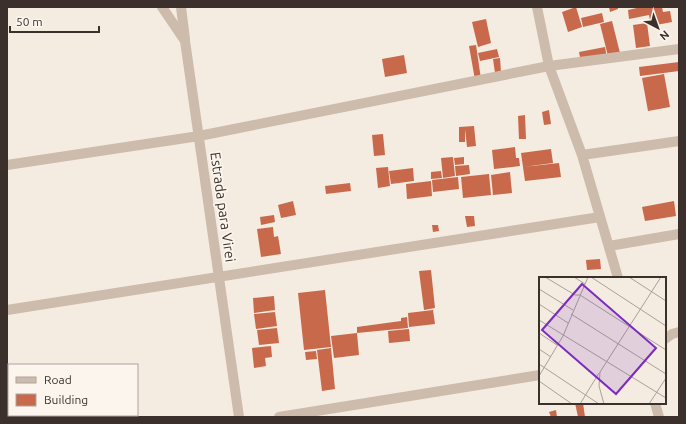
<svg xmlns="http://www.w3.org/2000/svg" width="686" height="424" viewBox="0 0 686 424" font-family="Ubuntu,sans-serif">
  <rect width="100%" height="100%" fill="#f4ebe1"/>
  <!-- building -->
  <path fill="#c8694b" d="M576,7l6,20 -14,5 -6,-20z
    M609,7h9v2l-8,3z
    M641,7h21l1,5 7,-1 2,11 -21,4 -2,-11 -20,4 -1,-9z
    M602,13l2,9 -21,5 -2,-9z
    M486,19l5,24 -13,4 -6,-25z
    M612,21l8,32 -12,3 -8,-32z
    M647,23l3,23 -14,2 -3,-23z
    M476,45l5,34 -6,1 -6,-34z
    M605,47l2,11 -26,5 -2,-11z
    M497,49l2,8 -19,4 -2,-8z
    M404,55l3,18 -22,4 -3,-18z
    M500,58l1,14 -6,1 -2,-14z
    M679,62v9l-39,5 -1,-9z
    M664,74l6,33 -22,4 -6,-33z
    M549,110l2,14 -7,1 -2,-13z
    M525,115l1,24h-7l-1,-23z
    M474,126l2,20 -9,1 -2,-18v13h-6v-15z
    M383,134l2,21 -11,1 -2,-21z
    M515,147l1,11h3l1,8 -26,3 -2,-19z
    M551,149l2,14 -30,4 -2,-14z
    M453,157l2,19 -12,2 -2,-20z
    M464,157v7l-9,1 -1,-7z
    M559,163l2,14 -36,4 -2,-14z
    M469,165l1,9 -14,2 -1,-10z
    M388,167l2,19 -12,2 -2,-20z
    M413,168l1,13 -23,3 -2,-13z
    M441,171l1,7 -11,1v-7z
    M510,172l2,21 -19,2 -2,-20z
    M489,174l2,21 -28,3 -2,-21z
    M458,177l1,12 -26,3 -1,-12z
    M431,181l1,15 -25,3 -1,-15z
    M350,183l1,8 -25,3 -1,-8z
    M293,201l3,14 -15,3 -3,-13z
    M674,201l2,15 -31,5 -3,-14z
    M274,215l1,7 -14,3 -1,-8z
    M465,216h9l1,10 -8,1z
    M432,225h6l1,6 -6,1z
    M273,227l1,10 4,-1 3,18 -20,3 -4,-28z
    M600,259l1,10 -14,1 -1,-10z
    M431,270l4,38 -11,2 -5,-39z
    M325,290l6,57 -27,3 -6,-57z
    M274,296l1,14 -21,3 -1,-15z
    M433,310l2,14 -26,3 -1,-14z
    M275,312l2,14 -21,3 -2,-15z
    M407,317l1,11 -51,5v-6l44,-6v-3z
    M277,328l2,15 -20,2 -2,-15z
    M409,329l1,12 -21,2 -1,-12z
    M357,333l2,22 -25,3 -3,-22z
    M271,346l1,11 -7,1 1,8 -12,2 -2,-20z
    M331,348l4,41 -13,2 -5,-41z
    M316,351l1,8 -11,1 -1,-8z
    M575,403h8l2,14h-7z
    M556,410l1,7h-6l-2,-5z"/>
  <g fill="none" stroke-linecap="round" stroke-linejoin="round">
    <!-- minor -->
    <path stroke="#cdbbac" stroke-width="10" d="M162,7l23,34 54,376
      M181,7l4,32
      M537,7l12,59 33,89 36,123
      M582,155l97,-14
      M7,165l192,-29 350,-70 130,-17
      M609,246l70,-12
      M7,310l593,-93
      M665,339l7,-5 7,-2
      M655,403l4,14
      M279,417l261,-42"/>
  </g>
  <g text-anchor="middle" stroke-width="3.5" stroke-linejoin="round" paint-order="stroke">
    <!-- street labels -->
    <g font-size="14" fill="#3b302b" stroke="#fbf5ee">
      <text transform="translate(223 207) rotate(82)" y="5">Estrada para Virei</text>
    </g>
  </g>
  <!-- overview -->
  <g transform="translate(539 277)">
    <rect width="127" height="127" fill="#f4ebe1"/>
    <path fill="none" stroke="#aaa098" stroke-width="1" d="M6,0l30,18h5l86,55M35,0l11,7M52,0l75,49M90,0l37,24M0,12l34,21M0,27l29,19M32,37l95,60M0,43l127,78M0,56l18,12M0,72l12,8M0,87l60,40M0,99l24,-40 25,-59M0,104l33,23M41,127l19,-31M65,127l-5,-18 1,-14 61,-95M110,127l17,-26"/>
    <path fill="#7b2cbf" fill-opacity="0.15" stroke="#7b2cbf" stroke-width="2" d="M43,7l74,64 -40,46 -74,-64z"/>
    <rect width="127" height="127" fill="none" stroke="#3b302b" stroke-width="2"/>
  </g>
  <!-- border -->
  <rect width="686" height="424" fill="none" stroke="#3b302b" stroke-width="16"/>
  <!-- legend -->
  <rect x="8" y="364" width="130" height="52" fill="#fbf5ee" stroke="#aea6a0"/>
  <rect x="16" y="377" width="20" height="6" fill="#cdbbac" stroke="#aea6a0"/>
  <text x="44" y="384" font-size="12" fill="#3b302b">Road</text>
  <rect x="16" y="394" width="20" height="12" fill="#c8694b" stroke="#aea6a0"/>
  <text x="44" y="404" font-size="12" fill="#3b302b">Building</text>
  <!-- north arrow -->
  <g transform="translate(658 28) rotate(139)" stroke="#fbf5ee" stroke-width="3" paint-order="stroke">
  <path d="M0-3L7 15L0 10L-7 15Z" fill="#3b302b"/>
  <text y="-6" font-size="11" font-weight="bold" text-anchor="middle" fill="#3b302b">N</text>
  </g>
  <!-- scale -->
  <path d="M10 26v6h89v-6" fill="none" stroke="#3b302b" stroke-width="2"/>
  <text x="16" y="26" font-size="12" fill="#3b302b" stroke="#fbf5ee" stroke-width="3" paint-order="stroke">50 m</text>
</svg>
